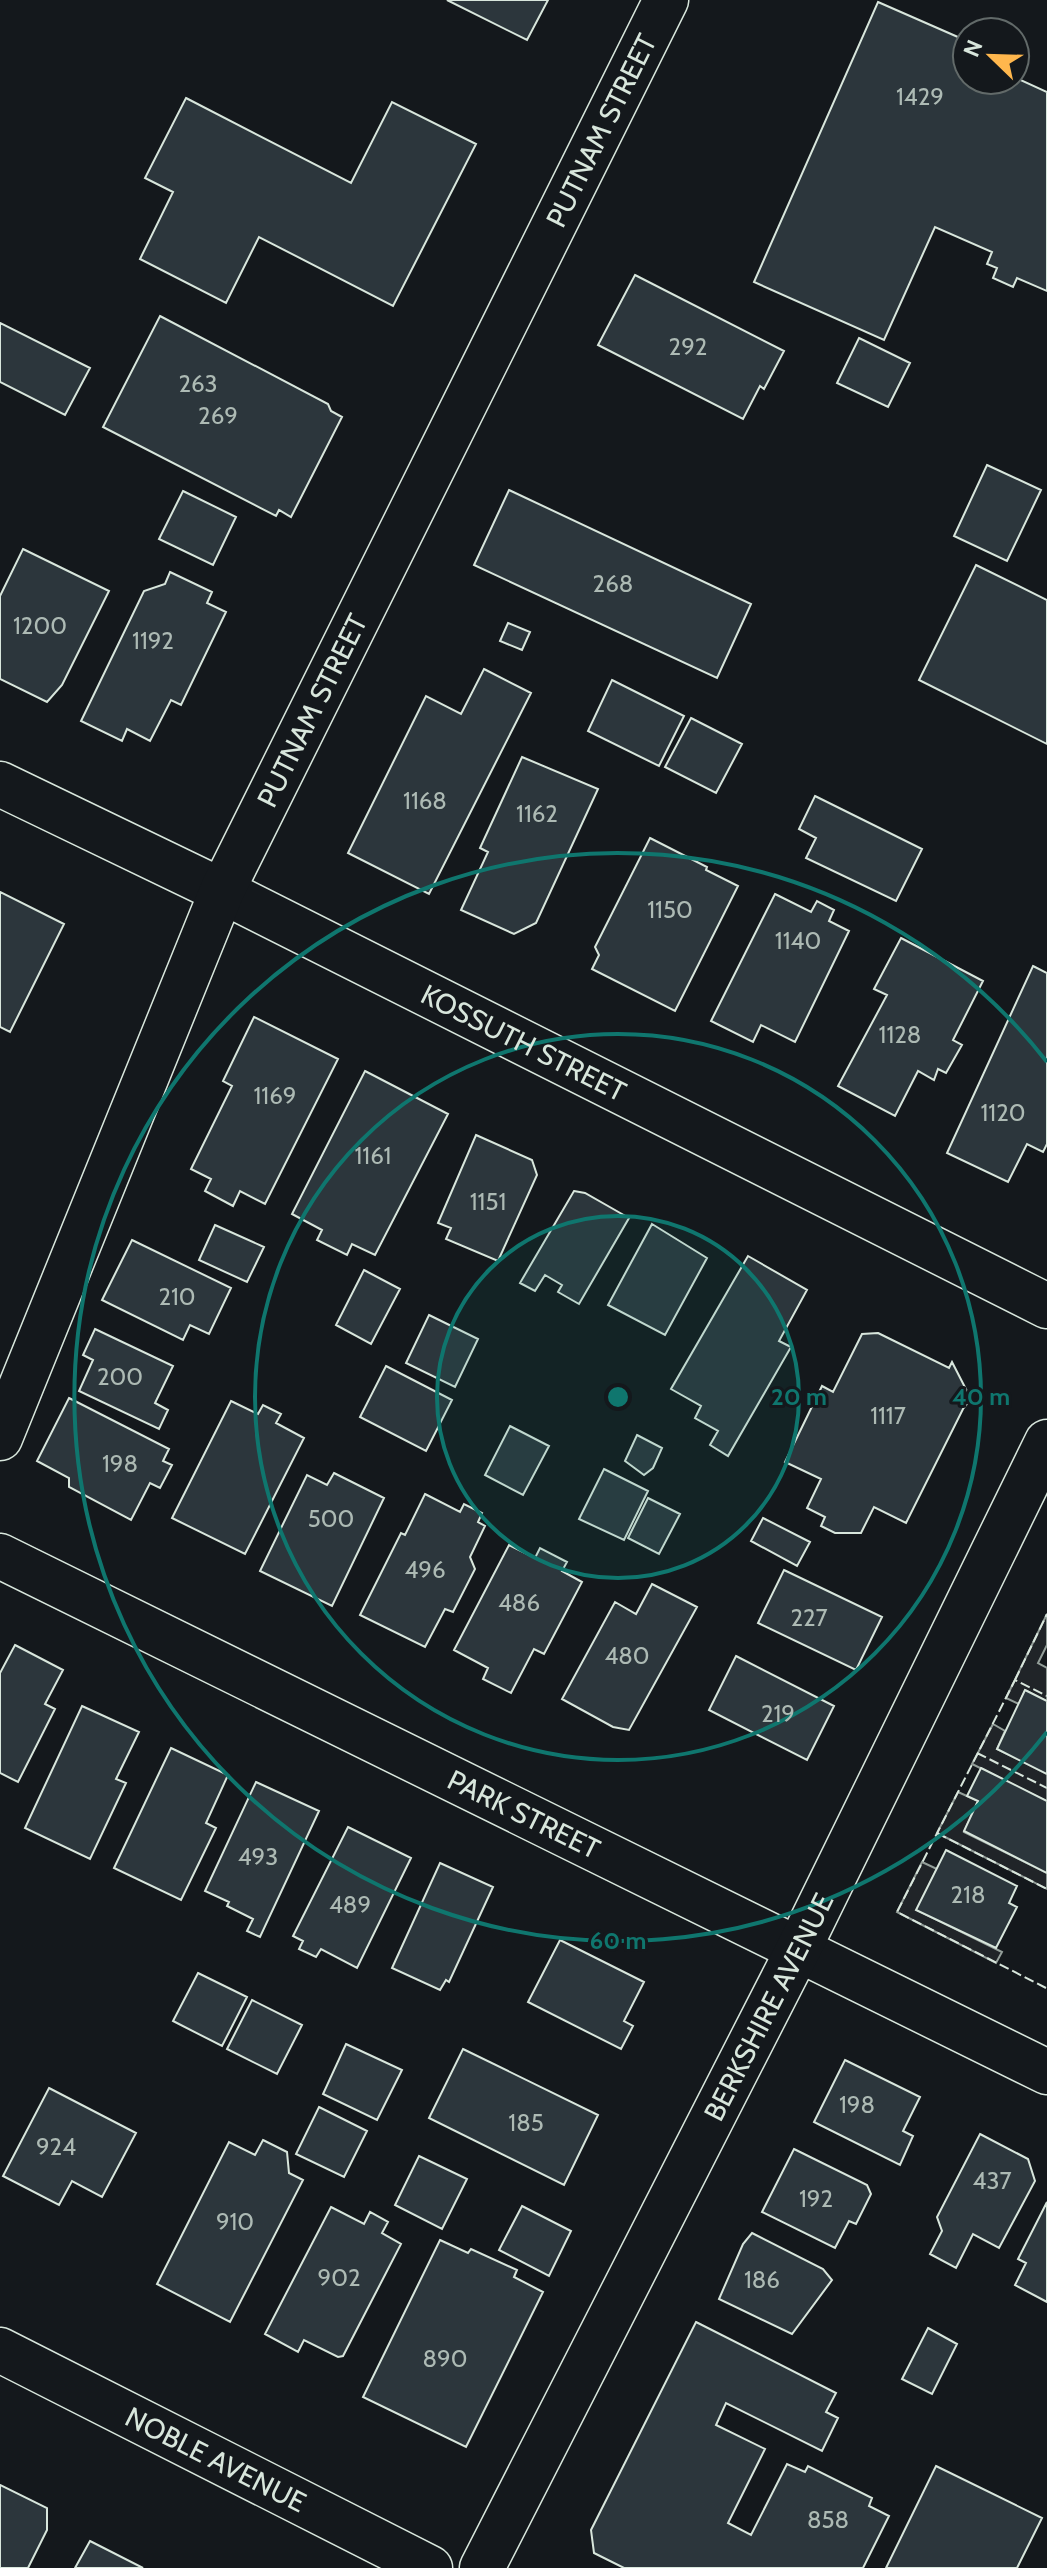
<svg xmlns="http://www.w3.org/2000/svg" width="1047" height="2568" viewBox="0 0 1047 2568" font-family="Cabin,sans-serif">
  <rect width="100%" height="100%" fill="#14181c"/>
  <!-- green -->
  <path fill="#202428" stroke="#939e99" stroke-width="2" d="M1047,1614v31l-9,18 9,5v33l-22,-11 -6,14 -13,-6z
    M993,1724l12,7 -8,18 50,25v27l-75,-37z
    M958,1792l20,9 -14,31 83,41v16l-110,-56z
    M922,1862l15,7 -20,41 85,42 -6,11 -99,-51z"/>
  <!-- building -->
  <path fill="#2c363c" stroke="#d8e6dc" stroke-width="2" d="M447,0h101l-21,40z
    M878,2l89,39v39h48v-18l6,3 -5,13 31,14v199l-30,-13 -4,9 -20,-9 4,-10 -10,-4 5,-12 -57,-25 -51,113 -130,-58z
    M186,98l165,85 41,-81 84,42 -83,162 -134,-69 -33,66 -86,-44 33,-67 -28,-14z
    M635,275l149,76 -20,38 -4,-3 -17,33 -145,-74z
    M160,316l168,88 3,7 11,6 -51,100 -12,-7 -3,6 -173,-89z
    M0,323l90,45 -25,47 -65,-33z
    M859,338l51,25 -22,44 -51,-24z
    M987,465l54,25 -34,71 -53,-25z
    M509,490l242,114 -34,74 -243,-113z
    M183,491l53,26 -23,48 -54,-26z
    M23,549l86,42 -47,94 -15,17 -47,-23v-83z
    M976,565l71,35v144l-128,-64z
    M170,572l42,20 -5,11 19,9 -45,93 -10,-5 -21,41 -23,-12 -5,12 -41,-20 63,-130 21,-7z
    M508,623l22,9 -8,18 -22,-9z
    M484,669l47,24 -102,201 -81,-41 78,-157 35,18z
    M612,680l72,36 -25,50 -71,-35z
    M691,718l51,26 -26,49 -51,-26z
    M522,757l76,32 -62,134 -22,11 -53,-24 27,-58 -8,-4z
    M815,796l107,53 -26,52 -90,-43 10,-20 -17,-9z
    M650,838l57,29 -1,3 32,16 -63,125 -83,-42 7,-14 -4,-8z
    M0,892l64,32 -54,108 -10,-5z
    M775,894l36,18 6,-11 17,9 -5,11 20,10 -54,111 -34,-17 -8,17 -42,-21z
    M901,938l82,43 -30,59 9,5 -16,28 -8,-4 -4,11 -16,-9 -23,45 -57,-30 49,-91 -13,-6z
    M1033,966l14,7v171l-4,8 -16,-8 -19,38 -61,-29z
    M254,1017l84,42 -73,145 -25,-13 -7,15 -28,-15 6,-12 -20,-10 41,-83 -9,-5z
    M365,1071l83,43 -73,141 -23,-11 -5,11 -30,-15 5,-10 -30,-16z
    M476,1135l56,25 5,15 -39,86 -52,-22 5,-11 -13,-5z
    M574,1191l11,2 44,25 -50,86 -21,-12 4,-7 -17,-10 -10,16 -15,-8z
    M652,1224l55,34 -42,77 -57,-30z
    M215,1225l49,22 -17,35 -48,-22z
    M132,1240l99,48 -22,46 -19,-9 -7,15 -81,-40z
    M748,1256l59,34 -28,51 12,6 -63,109 -18,-11 8,-14 -23,-13 6,-12 -30,-17z
    M364,1270l36,19 -29,55 -35,-19z
    M429,1315l49,24 -23,48 -49,-24z
    M95,1329l78,37 -18,37 13,7 -9,19 -80,-38 14,-31 -10,-5z
    M878,1333l71,35 3,-6 19,37 -8,10 -57,114 -32,-16 -13,26h-26l-14,-7 4,-9 -18,-9 14,-29 -36,-17 37,-76 11,6 29,-58z
    M386,1366l66,34 -26,51 -66,-34z
    M69,1398l100,51 -6,12 9,4 -12,23 -10,-5 -19,37 -62,-33v-9l-32,-17z
    M231,1401l27,13 5,-9 18,9 -5,9 28,15 -59,116 -73,-36z
    M510,1426l39,20 -26,49 -38,-20z
    M637,1435l25,13 -9,20 -9,7 -19,-14z
    M604,1469l44,22 -24,49 -45,-21z
    M334,1473l50,25 -52,108 -72,-35 47,-96 20,10z
    M425,1494l35,18 4,-8 18,9 -4,9 7,4 -15,31 5,12 -22,43 -8,-3 -20,38 -65,-32 41,-82 4,2z
    M648,1498l32,16 -21,40 -31,-16z
    M763,1518l47,24 -13,24 -46,-25z
    M509,1545l26,13 5,-10 27,14 -5,9 20,11 -38,72 -10,-5 -23,44 -28,-14 5,-11 -34,-18z
    M784,1570l98,47 -26,53 -98,-47z
    M652,1584l45,23 -68,123 -16,-3 -51,-28 53,-97 21,12z
    M15,1645l48,25 -18,34 10,5 -37,73 -18,-9v-100z
    M736,1656l98,50 -27,54 -98,-50z
    M1025,1690l22,11v73l-50,-25z
    M82,1706l57,26 -23,47 10,4 -36,76 -65,-31z
    M171,1748l57,27 -22,48 10,5 -35,72 -67,-32z
    M981,1768l66,33v72l-83,-42 14,-30 -11,-5z
    M256,1782l63,29 -59,126 -13,-6 6,-12 -26,-13 2,-4 -24,-11z
    M348,1827l63,31 -54,110 -36,-19 -5,8 -17,-8 4,-8 -10,-5z
    M946,1850l71,36 -8,17 8,4 -21,41 -80,-38z
    M440,1863l53,24 -44,95 -3,-2 -6,10 -48,-22z
    M560,1940l84,42 -20,39 9,5 -12,23 -93,-47z
    M198,1973l49,24 -25,49 -49,-25z
    M252,2000l50,25 -25,49 -50,-25z
    M346,2044l56,26 -25,50 -54,-26z
    M463,2049l135,66 -34,70 -135,-67z
    M845,2060l75,37 -17,34 10,5 -13,29 -86,-43z
    M49,2088l87,45 -34,64 -30,-16 -13,24 -56,-29z
    M319,2107l48,24 -23,46 -48,-23z
    M980,2134l48,25 7,22 -36,67 -26,-14 -17,34 -26,-14 12,-23 -5,-14z
    M263,2140l24,12 2,21 14,7 -73,142 -73,-38 72,-142 26,13z
    M794,2149l73,36 4,9 -15,30 -7,-3 -14,27 -73,-36z
    M419,2156l48,23 -25,50 -47,-24z
    M1047,2202v100l-32,-17 11,-22 -8,-4z
    M522,2206l49,25 -22,45 -50,-26z
    M331,2207l33,17 6,-12 18,10 -6,11 19,11 -58,112 -5,1 -34,-17 -6,12 -33,-18z
    M752,2233l71,36 9,11 -40,54 -73,-35 24,-55z
    M440,2240l28,13 3,-4 46,21 -3,7 29,15 -77,155 -103,-50z
    M696,2322l140,71 -10,19 12,6 -16,33 -96,-48 -10,22 49,24 -37,74 23,12 36,-71 18,8 3,-6 64,32 -3,8 20,10 -26,52h-239l-30,-15 -3,-23z
    M928,2328l29,16 -25,50 -30,-15z
    M936,2466l106,52 -25,50h-131z
    M0,2485l47,23v22l-19,38h-28z
    M90,2541l53,27h-68z"/>
  <g fill="none" stroke-linecap="round" stroke-linejoin="round">
    <defs>
      <g id="minor">
        <path id="s1" d="M0,784l222,107 825,415"/>
        <path id="s2" d="M0,1438l222,-547 444,-891"/>
        <path id="s3" d="M0,1556l1047,516"/>
        <path id="s4" d="M482,2568l317,-620 248,-506"/>
      </g>
      <g id="major">
        <path id="s5" d="M0,2350l430,218"/>
      </g>
    </defs>
    <!-- minor casing -->
    <use href="#minor" stroke="#d8e6dc" stroke-width="47"/>
    <!-- major casing -->
    <use href="#major" stroke="#d8e6dc" stroke-width="47"/>
    <!-- minor -->
    <use href="#minor" stroke="#14181c" stroke-width="44"/>
    <!-- major -->
    <use href="#major" stroke="#14181c" stroke-width="44"/>
    <!-- fence -->
    <path stroke="#d8e6dc" stroke-width="2" stroke-dasharray="10 4" stroke-linecap="butt" d="M1015,1680l32,-66
      M977,1753l70,35
      M937,1833l110,56
      M1046,1988l-149,-76 118,-232 32,16"/>
  </g>
  <!-- distance rings -->
  <circle cx="618" cy="1397" r="181" fill="#0f766e" fill-opacity=".12"/>
  <g fill="none" stroke="#0f766e" stroke-width="4">
    <circle cx="618" cy="1397" r="181"/>
    <circle cx="618" cy="1397" r="363"/>
    <path d="M1047 1732A544 544 0 1 1 1047 1062"/>
  </g>
  <g text-anchor="middle" stroke-width="6" stroke-linejoin="round" paint-order="stroke">
    <!-- number labels -->
    <g font-size="24" fill="#adbab4">
      <text x="920" y="105">1429</text>
      <text x="688" y="355">292</text>
      <text x="198" y="392">263</text>
      <text x="218" y="424">269</text>
      <text x="613" y="592">268</text>
      <text x="40" y="634">1200</text>
      <text x="153" y="649">1192</text>
      <text x="425" y="809">1168</text>
      <text x="537" y="822">1162</text>
      <text x="670" y="918">1150</text>
      <text x="798" y="949">1140</text>
      <text x="900" y="1043">1128</text>
      <text x="275" y="1104">1169</text>
      <text x="1003" y="1121">1120</text>
      <text x="373" y="1164">1161</text>
      <text x="488" y="1210">1151</text>
      <text x="177" y="1305">210</text>
      <text x="120" y="1385">200</text>
      <text x="888" y="1424">1117</text>
      <text x="120" y="1472">198</text>
      <text x="331" y="1527">500</text>
      <text x="425" y="1578">496</text>
      <text x="519" y="1611">486</text>
      <text x="809" y="1626">227</text>
      <text x="627" y="1664">480</text>
      <text x="778" y="1722">219</text>
      <text x="258" y="1865">493</text>
      <text x="968" y="1903">218</text>
      <text x="350" y="1913">489</text>
      <text x="857" y="2113">198</text>
      <text x="526" y="2131">185</text>
      <text x="56" y="2155">924</text>
      <text x="992" y="2189">437</text>
      <text x="816" y="2207">192</text>
      <text x="235" y="2230">910</text>
      <text x="339" y="2286">902</text>
      <text x="762" y="2288">186</text>
      <text x="445" y="2367">890</text>
      <text x="828" y="2528">858</text>
    </g>
    <!-- street labels -->
    <g font-size="28" fill="#d8e6dc" stroke="#14181c">
      <text dy="10" stroke="none"><textPath href="#s2" startOffset="1440">PUTNAM STREET</textPath></text>
      <text dy="10" stroke="none"><textPath href="#s2" startOffset="792">PUTNAM STREET</textPath></text>
      <text dy="10" stroke="none"><textPath href="#s1" startOffset="584">KOSSUTH STREET</textPath></text>
      <text dy="10" stroke="none"><textPath href="#s3" startOffset="584">PARK STREET</textPath></text>
      <text dy="10" stroke="none"><textPath href="#s4" startOffset="630">BERKSHIRE AVENUE</textPath></text>
      <text dy="10" stroke="none"><textPath href="#s5" startOffset="242">NOBLE AVENUE</textPath></text>
    </g>
  </g>
  <circle cx="618" cy="1397" r="12" fill="#0f766e" stroke="#14181c" stroke-width="4"/>
  <g font-size="24" text-anchor="middle" font-weight="bold" fill="#0f766e" stroke="#14181c" stroke-width="6" stroke-linejoin="round" paint-order="stroke">
    <text x="799" y="1405">20 m</text>
    <text x="981" y="1405">40 m</text>
    <text x="618" y="1949">60 m</text>
  </g>
  <!-- north arrow -->
  <g transform="translate(991 56) rotate(293)"><circle r="38" fill="#14181c" stroke="#626a69" stroke-width="2"/>
  <path d="M0-6L14 30L0 20L-14 30Z" fill="#ffb74d"/>
  <text y="-12" font-size="22" font-weight="bold" text-anchor="middle" fill="#d8e6dc">N</text>
  </g>
</svg>
